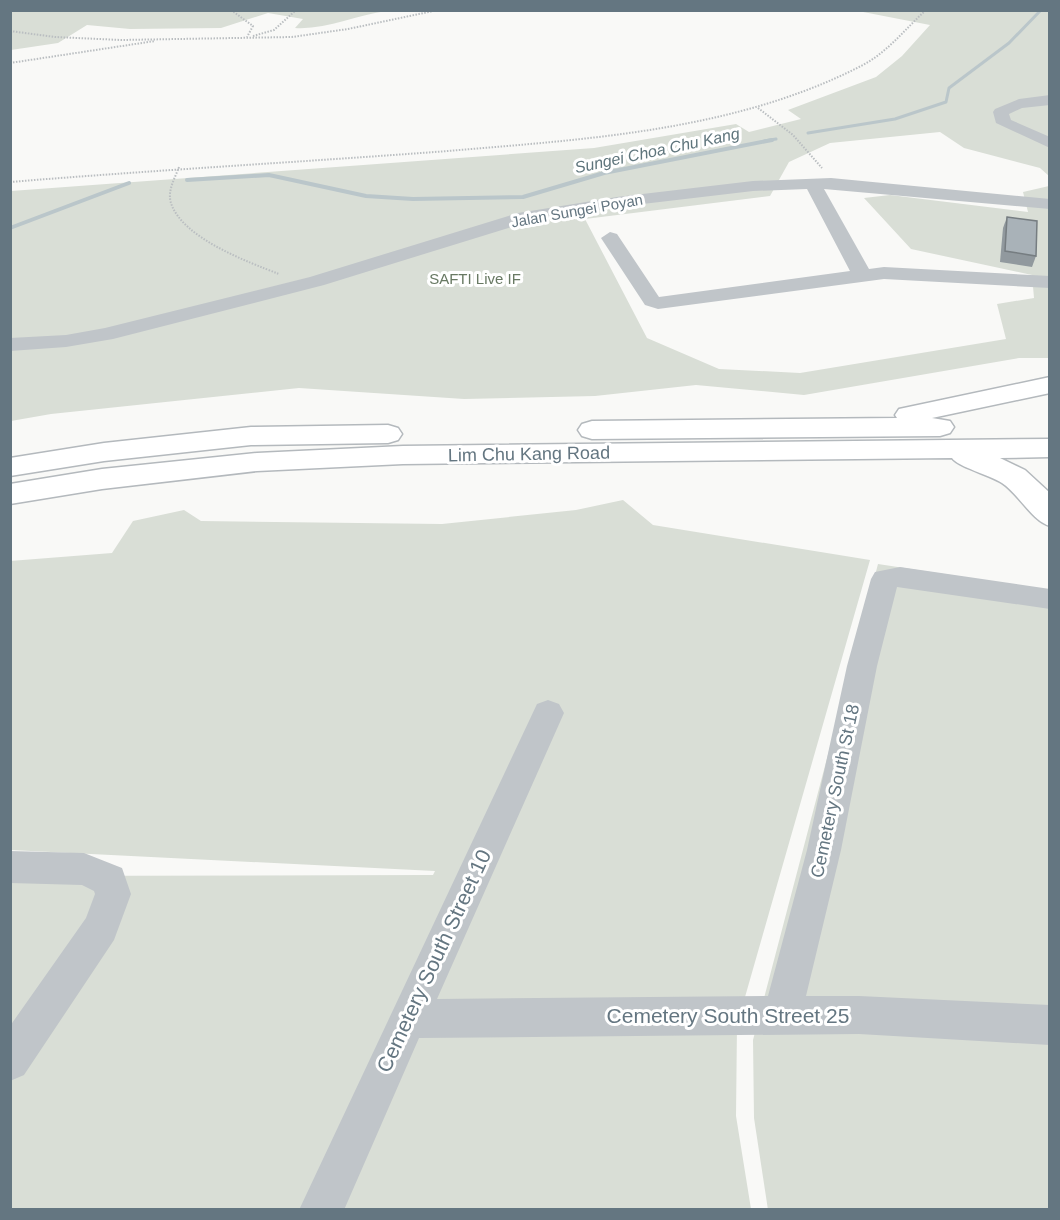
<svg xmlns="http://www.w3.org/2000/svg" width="1060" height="1220" viewBox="0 0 1060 1220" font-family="Arial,sans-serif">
  <rect width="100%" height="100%" fill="#f9f9f7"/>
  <!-- green -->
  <path fill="#d9ded6" d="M10,11l1,-1 376,1c-31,4 -61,19 -92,17l8,-9 -35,-6 -47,15 -91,1 -43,-4 -29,18 -47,7z
    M858,11h191v165l-9,-8 -76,-20 -24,-16 -110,11 -41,19 -19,34 -185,23 62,119 72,31 81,4 206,-34 -9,-35 37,-6 -2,-23 -121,-26 -47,-51 26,-3 138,17 -5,-20 26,-6v172h-30l-215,37 -108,-10 -101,11 -131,3 -165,-11 -248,26 -40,7v-230l583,-43 142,-24 13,8 52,-13 -13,-9 88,-33 26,-21 28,-31z
    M623,500l30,25 217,35 -133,465 -1,91 15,93h-740v-333l422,-1 2,-4 -424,-21 -1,-289 102,-8 21,-32 51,-11 17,11 241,3 134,-14z
    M878,564l171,26v619l-281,1 -14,-92 -1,-78z"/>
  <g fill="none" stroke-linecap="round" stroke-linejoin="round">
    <!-- stream-far1 -->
    <path stroke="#bac6ca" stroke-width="3" d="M808,133l87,-14 51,-17 3,-14 60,-45 32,-33
      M764,141l12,-2"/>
    <!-- stream -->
    <path stroke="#bac6ca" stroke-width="4" d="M187,180l82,-5 97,21 47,3 110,-2 81,-24 168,-33
      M10,228l119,-45"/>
    <defs>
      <path id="major" d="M1050,377v16l-118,25 18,3 4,6 -4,6 -10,3 -348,3 -10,-3 -4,-6 4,-6 10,-3 305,-3 -2,-3 4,-6z
        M388,425l10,3 4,6 -4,6 -10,3 -137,2 -147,16 -94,15v-18l94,-15 147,-16z
        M1050,439v18l-50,1 25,12 25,23v33c-18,-5 -31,-32 -48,-43 -12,-8 -44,-16 -50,-25l-549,6 -146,7 -155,18 -92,15v-20l92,-15 155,-16 146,-7z"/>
    </defs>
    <!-- major casing -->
    <use href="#major" stroke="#b4b9bd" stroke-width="3"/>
    <!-- path -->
    <path stroke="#babec1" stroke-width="2" stroke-dasharray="1.5 1.5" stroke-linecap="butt" d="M231,10l22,16 -6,11
      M10,31l45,6 66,3 171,-3 56,-8 90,-19
      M253,36l21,-6 22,-20
      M10,63l145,-22
      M758,108l35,27 29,33
      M179,167c-4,11 -12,24 -8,36 11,35 77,59 108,71
      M10,182c146,-12 292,-20 438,-31 140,-12 286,-20 413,-85 26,-13 44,-37 65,-56"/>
    <!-- minor -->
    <path fill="#c0c5c9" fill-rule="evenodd" d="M1050,95v10l-28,3 -13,6 2,6 39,17v11l-54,-25 -3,-11 2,-3 24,-10z
      M831,178l219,21v10l-226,-20 45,80 15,-2 166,9v12l-166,-9 -226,30 -13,-4 -44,-67 9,-6 7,2 42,63 191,-26 -43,-82 -54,2 -136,16 -96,17 -197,61 -211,54 -47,8 -56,4v-13l56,-3 39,-7 205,-51 208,-64 99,-16 136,-16z
      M900,567l150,22v20l-153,-22 -20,79 -36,184 -35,146h53l191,9v40l-191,-11 -440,4 -75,172h-45l238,-506 11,-4 11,4 5,9 -127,286 331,-3 39,-146 40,-184 24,-87 4,-7z
      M10,851l74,2 38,15 9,26 -17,46 -90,135 -14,6v-55l76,-108 9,-24 -1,-3 -12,-6 -72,-2z"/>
    <!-- major -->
    <use href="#major" fill="#fff" fill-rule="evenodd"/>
  </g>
  <!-- wall -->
  <path fill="#91999e" d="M1007,217l29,39 -4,11 -32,-5 3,-34z"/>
  <!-- building -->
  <path fill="#a9b2b8" stroke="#767d81" stroke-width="1.5" d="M1007,217l30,4 -1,35 -31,-5z"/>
  <g text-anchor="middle" stroke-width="6" stroke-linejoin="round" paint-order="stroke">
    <!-- far-street labels -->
    <g font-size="15" fill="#647681" stroke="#fff">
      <text transform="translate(577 211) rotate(-10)" y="5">Jalan Sungei Poyan</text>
    </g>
    <!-- far-park labels -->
    <g font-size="15" fill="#687963" stroke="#fff">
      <text x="475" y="284">SAFTI Live IF</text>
    </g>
    <!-- far-water labels -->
    <g font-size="16" font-style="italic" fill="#5f757c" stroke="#fff">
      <text transform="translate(657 150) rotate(-12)" y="6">Sungei Choa Chu Kang</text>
    </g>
    <!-- street labels -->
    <g font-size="18" fill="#647681" stroke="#fff">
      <text transform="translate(529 454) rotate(-1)" y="6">Lim Chu Kang Road</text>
      <text transform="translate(835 791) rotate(-78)" y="6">Cemetery South St 18</text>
    </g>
    <!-- near-street labels -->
    <g font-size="21" fill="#647681" stroke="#fff">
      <text transform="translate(434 961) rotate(-65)" y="7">Cemetery South Street 10</text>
      <text x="728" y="1023">Cemetery South Street 25</text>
    </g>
  </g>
  <!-- border -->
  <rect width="1060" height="1220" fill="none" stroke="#647681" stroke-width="24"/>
</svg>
